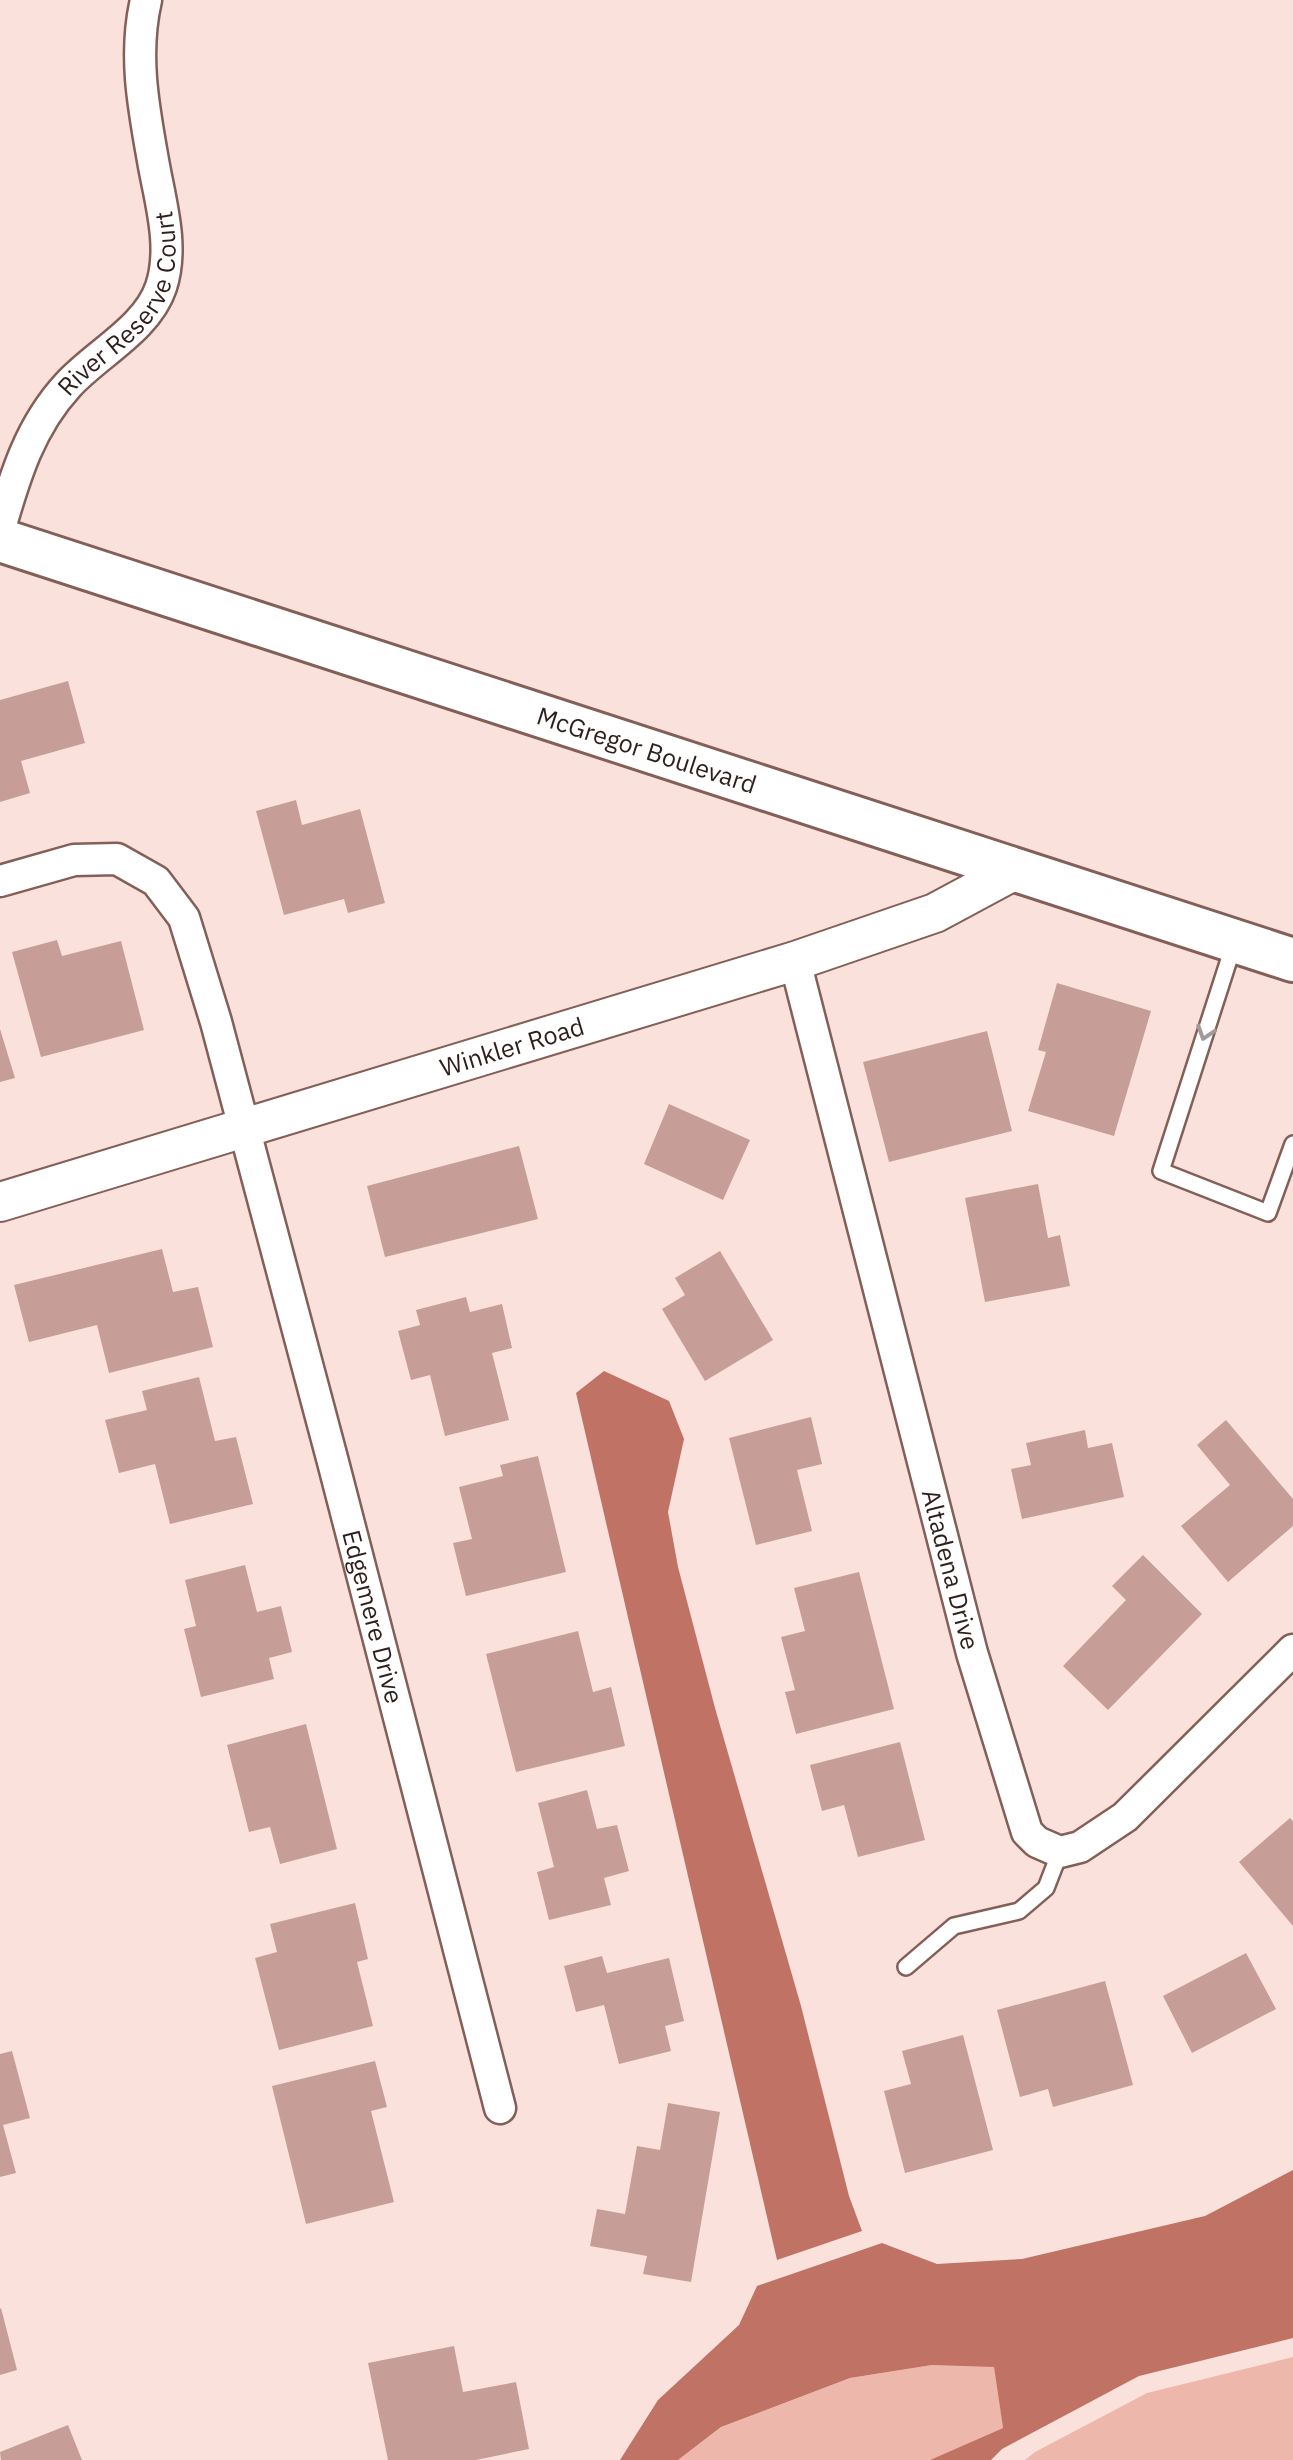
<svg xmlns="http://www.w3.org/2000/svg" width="1293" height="2460" viewBox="0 0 1293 2460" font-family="'IBM Plex Sans',sans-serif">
  <rect width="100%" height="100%" fill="#fae1dc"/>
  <!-- green -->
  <path fill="#eeb7ac" d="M1293,2357v103h-268l10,-8 112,-59z
    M932,2365l62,1 9,62 -73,32h-252l43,-33 129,-49z"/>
  <!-- water -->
  <path fill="#c07264" d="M604,1371l65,30 15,38 -16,73 10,55 37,141 86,298 48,190 13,35 -85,29 -201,-867z
    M1293,2170v168l-154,38 -137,73 -11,11h-61l73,-32 -9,-61 -62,-2 -82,13 -129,49 -43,33h-58l38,-60 81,-75 18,-39 125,-43 55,21 85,-5 183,-43z"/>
  <!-- building -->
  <path fill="#c69e97" d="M68,681l17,62 -64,18 9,32 -30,9v-102z
    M296,800l6,25 58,-16 25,94 -37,10 -4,-14 -60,16 -28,-104z
    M57,940l5,16 59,-15 23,89 -103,27 -29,-105z
    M1057,983l94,28 -37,125 -86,-25 18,-59 -8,-2z
    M0,1029l15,49 -15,4z
    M987,1031l25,100 -123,31 -26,-100z
    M669,1104l81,36 -27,60 -79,-36z
    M519,1146l19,73 -153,38 -18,-71z
    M1038,1184l10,54 12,-3 10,51 -85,16 -20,-104z
    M162,1249l11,43 25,-5 15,60 -104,26 -12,-48 -68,17 -15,-57z
    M720,1251l53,89 -68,41 -43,-72 23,-14 -10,-17z
    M466,1297l4,15 32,-8 10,44 -20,5 17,67 -64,16 -15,-61 -19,5 -13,-49 22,-6 -4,-15z
    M199,1377l16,64 21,-4 17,67 -83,20 -15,-60 -36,9 -14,-53 42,-10 -5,-19z
    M811,1417l11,47 -25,6 15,61 -56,14 -27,-107z
    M1226,1420l67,79v27l-65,56 -47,-56 49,-41 -33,-40z
    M1085,1430l3,18 24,-5 12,54 -102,22 -11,-50 20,-4 -5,-22z
    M538,1456l28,116 -100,24 -13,-53 19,-4 -13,-52 44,-11 -3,-11z
    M1143,1555l59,59 -94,96 -45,-44 63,-66 -14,-14z
    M245,1565l12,47 24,-6 11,46 -23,6 5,21 -73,18 -17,-68 12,-3 -11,-46z
    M859,1572l35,137 -98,25 -11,-42 10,-2 -14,-53 24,-6 -11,-43z
    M578,1631l15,61 18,-5 14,59 -109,26 -30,-118z
    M306,1724l31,125 -57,15 -10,-37 -21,5 -22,-87z
    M900,1742l25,98 -67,17 -14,-52 -22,6 -12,-46z
    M587,1790l10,39 20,-4 12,46 -25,7 7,27 -62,15 -12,-48 17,-5 -16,-64z
    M1290,1818l3,3v105l-54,-64z
    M355,1903l13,56 -11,3 16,64 -94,24 -24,-92 22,-6 -7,-28z
    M1246,1953l30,56 -84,44 -29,-57z
    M602,1956l5,17 62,-15 15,63 -19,5 6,25 -52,13 -15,-59 -28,7 -12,-46z
    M1105,1981l28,104 -80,22 -5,-18 -28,8 -23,-87z
    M963,2035l30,115 -88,23 -21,-82 27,-7 -9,-33z
    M12,2051l18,67 -27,7 13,48 -16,4v-123z
    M375,2061l12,46 -16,4 23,91 -88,22 -34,-138z
    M668,2103l52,9 -29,170 -48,-8 4,-18 -57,-10 7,-37 28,5 12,-68 23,4z
    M1,2308l16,62 -17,5v-66z
    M454,2346l9,46 53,-10 13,67 -53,11h-88l-20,-97z
    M68,2425l14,35h-81l-1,-8z"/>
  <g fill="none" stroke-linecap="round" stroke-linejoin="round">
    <defs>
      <path id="service" d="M1234,944l-73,227 107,42 25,-69
        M906,1967l48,-41 65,-15 27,-23 14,-36"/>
      <g id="minor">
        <path id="s1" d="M0,528c15,-52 30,-102 68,-143 28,-31 79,-56 93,-98 13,-39 0,-83 -7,-121 -10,-56 -21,-110 -8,-166"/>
        <path id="s2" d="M0,881l74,-21 43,-1 39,22 28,37 32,104 117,440 167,646"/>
        <path id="s3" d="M795,961l177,692 55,179 10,10 23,10 20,-5 45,-30 168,-167"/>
      </g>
      <g id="tertiary">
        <path id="s4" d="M0,1202l795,-241 140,-48 82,-44"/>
      </g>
      <g id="secondary">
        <path id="s5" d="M0,540l1293,420"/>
      </g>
    </defs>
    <!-- service casing -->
    <use href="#service" stroke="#835f58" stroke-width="20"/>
    <!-- minor casing -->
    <use href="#minor" stroke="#835f58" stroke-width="35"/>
    <!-- tertiary casing -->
    <use href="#tertiary" stroke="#835f58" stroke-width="42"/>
    <!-- secondary casing -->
    <use href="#secondary" stroke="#835f58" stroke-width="48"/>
    <!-- service -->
    <use href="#service" stroke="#fff" stroke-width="15"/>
    <!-- minor -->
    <use href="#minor" stroke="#fff" stroke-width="30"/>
    <!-- tertiary -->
    <use href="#tertiary" stroke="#fff" stroke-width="38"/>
    <!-- secondary -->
    <use href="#secondary" stroke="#fff" stroke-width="42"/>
  </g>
  <!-- one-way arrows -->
  <defs><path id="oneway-chevron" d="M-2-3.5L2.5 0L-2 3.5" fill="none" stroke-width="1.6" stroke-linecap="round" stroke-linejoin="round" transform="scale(2.5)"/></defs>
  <use stroke="#a19a99" href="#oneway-chevron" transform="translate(1205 1033) rotate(108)"/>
  <g text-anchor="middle" stroke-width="9" stroke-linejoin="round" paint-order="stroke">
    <!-- street labels -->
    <g font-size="25" fill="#2e1f1c" stroke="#fff">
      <text dy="9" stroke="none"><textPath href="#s1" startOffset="262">River Reserve Court</textPath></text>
      <text dy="9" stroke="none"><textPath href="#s5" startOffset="680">McGregor Boulevard</textPath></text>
      <text dy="9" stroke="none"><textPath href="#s4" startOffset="535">Winkler Road</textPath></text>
      <text dy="9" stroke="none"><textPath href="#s3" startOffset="628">Altadena Drive</textPath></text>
      <text dy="9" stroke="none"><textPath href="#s2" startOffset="935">Edgemere Drive</textPath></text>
    </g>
  </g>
</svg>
